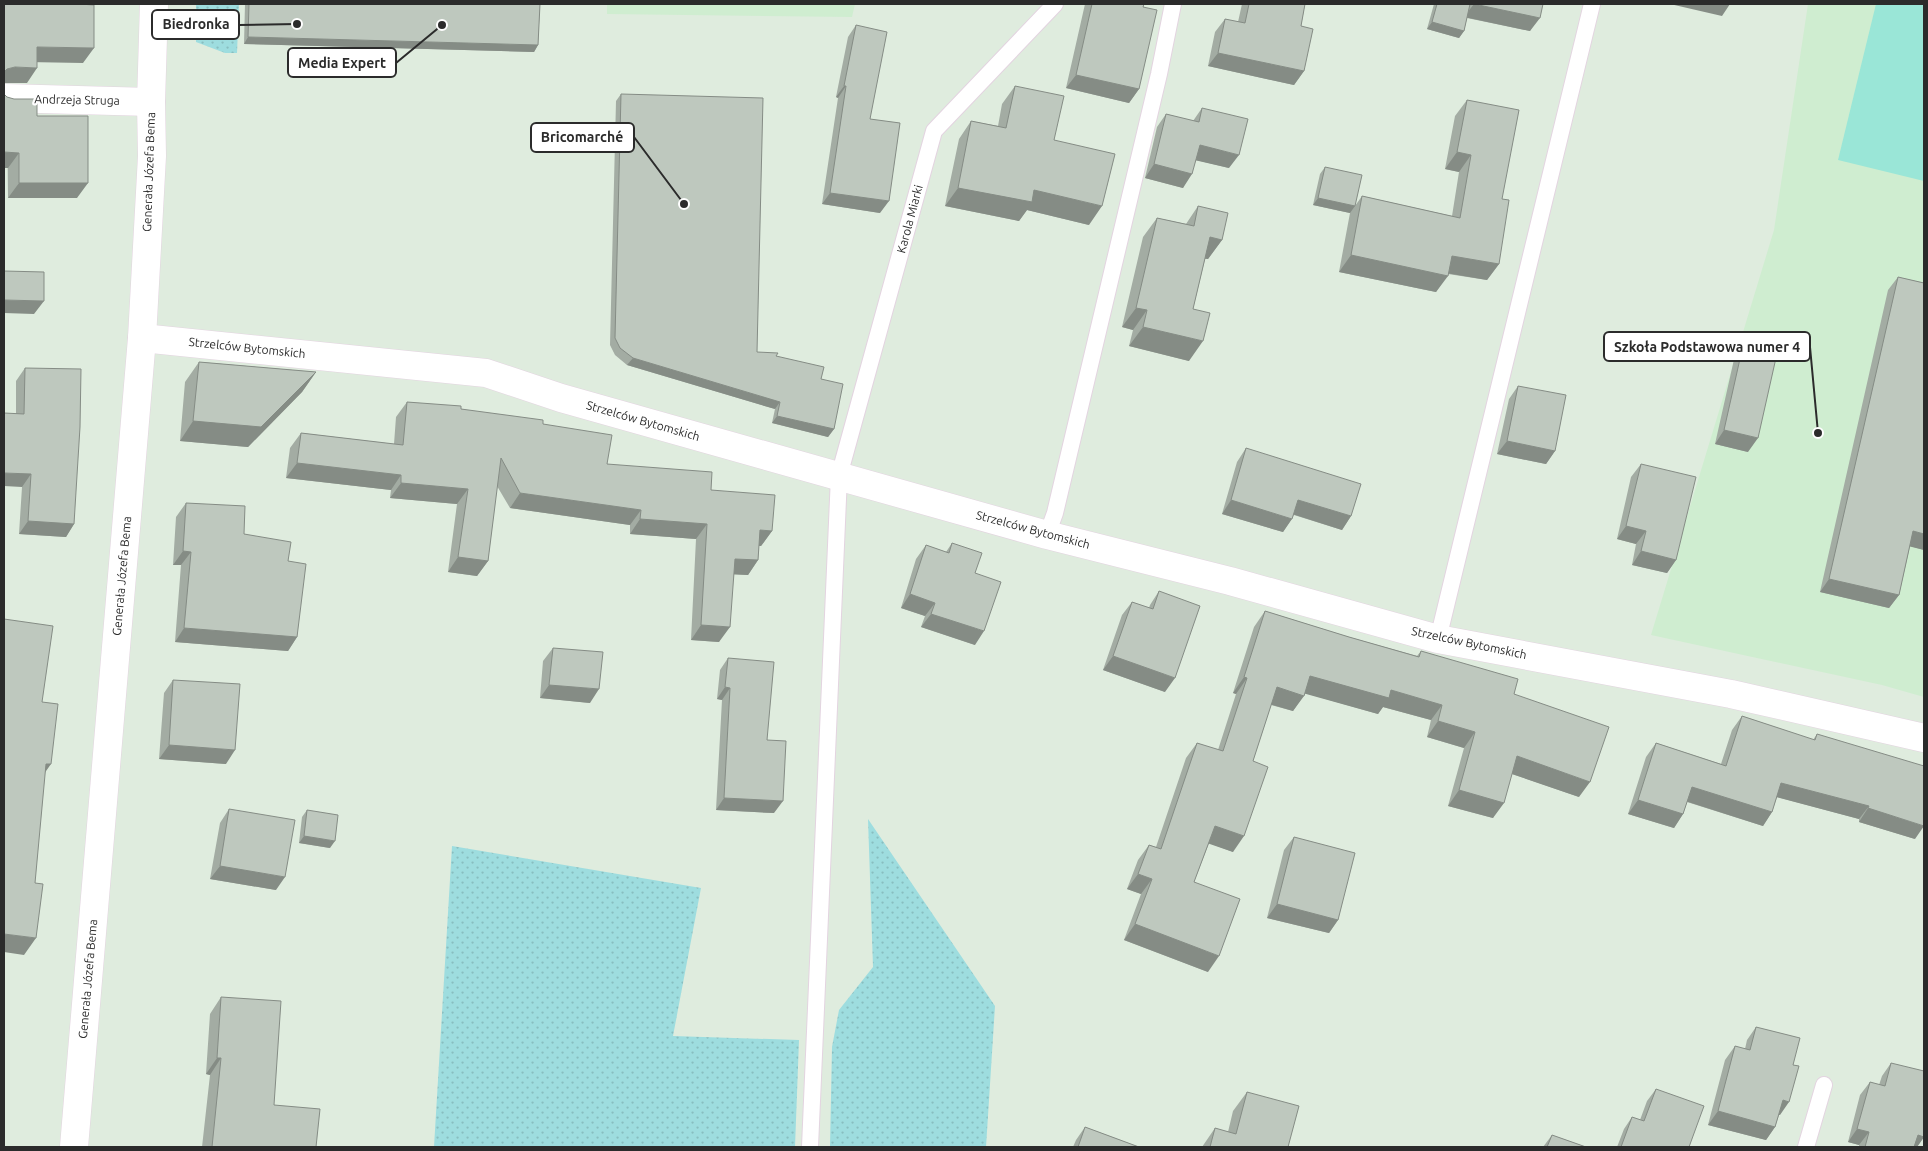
<svg xmlns="http://www.w3.org/2000/svg" width="1928" height="1151" viewBox="0 0 1928 1151" font-family="Ubuntu,sans-serif">
  <defs>
    <pattern id="grass-dots" width="8" height="8" patternUnits="userSpaceOnUse" patternTransform="scale(1.25)"><rect width="8" height="8" fill="#9edddf"/><path d="M2 2h.1M6 6h.1" fill="none" stroke="#88bec0" stroke-width="1.8" stroke-linecap="round"/></pattern>
  </defs>
  <rect width="100%" height="100%" fill="#dfecde"/>
  <!-- education -->
  <path fill="#cfedd0" d="M607,4h248l-3,13 -245,-3z
    M1808,4h116v693l-42,-12 -231,-50 123,-405z"/>
  <!-- grass -->
  <path fill="url(#grass-dots)" d="M196,4h43l-2,49h-12l-29,-11z
    M868,819l127,187 -9,141h-156l2,-100 7,-37 34,-43z
    M452,846l249,42 -28,148 126,4 -4,107h-361z"/>
  <!-- pitch -->
  <path fill="#9ae6d7" d="M1876,4h48v177l-86,-21z"/>
  <g fill="none" stroke-linecap="round" stroke-linejoin="round">
    <defs>
      <path id="service" d="M1047,535l8,-22 104,-439 14,-70
        M1438,639l154,-635
        M810,1147l29,-671 95,-345 121,-127
        M1806,1147l18,-62"/>
      <path id="minor" d="M4,98l147,4
        M142,338l344,35 75,25 486,137 183,46 208,58 293,55 193,44"/>
      <path id="tertiary" d="M74,1147l68,-809 10,-182 -1,-54 3,-98"/>
    </defs>
    <!-- service casing -->
    <use href="#service" stroke="#e3d4e0" stroke-width="18"/>
    <!-- minor casing -->
    <use href="#minor" stroke="#e3d4e0" stroke-width="29"/>
    <!-- tertiary casing -->
    <use href="#tertiary" stroke="#e3d4e0" stroke-width="29"/>
    <!-- service -->
    <use href="#service" stroke="#fff" stroke-width="16"/>
    <!-- minor -->
    <use href="#minor" stroke="#fff" stroke-width="28"/>
    <!-- tertiary -->
    <use href="#tertiary" stroke="#fff" stroke-width="28"/>
  </g>
  <!-- wall -->
  <path fill="#a3aca3" d="M245,4h295l-2,41 -4,7 -290,-8z
    M1085,4h59l-5,85 -10,14 -63,-15z
    M1242,4h63l-4,22 3,45 -10,14 -86,-19 7,-34 10,-13 13,3z
    M1434,4h109l-13,27 -63,-13 -3,13 -5,7 -32,-9z
    M856,25l14,94 10,94 -58,-9 16,-106 -2,-1 12,-60z
    M1015,86l39,54 35,85 -62,-15 -8,11 -74,-15 14,-67 12,-18 27,5 4,-22z
    M621,94l136,258 19,4 45,23 13,50 -6,8 -56,-14 3,-14 -148,-44 -12,-10 -5,-10 6,-244z
    M7,97l30,19 40,82h-69z
    M1467,100l35,99 -3,65 -12,16 -39,-6 -12,18 -97,-20 11,-59 -37,-8 7,-31 5,-7 30,39 7,-10 90,20 7,-44 -14,-3 10,-53z
    M1202,108l27,60 -33,-8 -13,28 -38,-10 12,-51 9,-13 27,7z
    M1198,206l24,34 -14,19h-3l-12,50 -4,52 -60,-15 4,-16 -11,-3 21,-90 14,-19 29,6z
    M1898,277l26,6v267l-14,-4 -11,49 -10,13 -69,-16 68,-302z
    M1746,332l2,120 -33,-8 22,-98z
    M199,362l117,10 -14,20 -54,55 -68,-6 5,-59z
    M25,368l49,156 -8,13 -47,-3 3,-47 -6,-73v-33z
    M1518,386l37,65 -9,13 -49,-10 12,-55z
    M407,402l54,7 82,15 64,40 104,26 61,41 -11,15h-2l-1,14 -10,15 -14,-1 -15,68 -28,-2 5,-101 -66,-5v-9l-120,-17 -13,-22 -9,75 -11,15 -29,-4 9,-68 -67,-6 1,-8 -105,-12 4,-30 11,-15 93,11 2,-27z
    M1246,448l105,68 -9,14 -48,-15 -11,17 -61,-18 15,-52z
    M1641,464l35,96 -9,13 -35,-8 4,-21 -19,-5 14,-62z
    M186,503l58,31 44,27 9,76 -9,14 -113,-9 6,-77h-8l3,-48z
    M952,543l23,30v72l-54,-18 4,-11 -24,-8 15,-49 10,-14 20,7z
    M1159,591l6,101 -62,-22 19,-55 10,-13 17,6 1,-3z
    M1265,611l84,26 68,19 4,-5 93,43 65,103 -67,-23 -19,44 -45,-12 16,-58 -37,-11 4,-17 -48,-13 -5,7 -73,-21 -12,18 -22,-6 -18,56 -20,91 -24,-9 -15,39 14,90 -84,-32 17,-46 -14,-5 11,-29 11,-15 7,2 30,-89 11,-15 21,7 18,-56 -3,-1 21,-66z
    M553,648l37,55 -50,-5 3,-37z
    M728,658l39,82 7,73 -58,-3 6,-110 -5,-1 3,-29z
    M173,680l53,84 -67,-5 5,-66z
    M1742,716l71,24 4,-6 98,105 -56,-17v-3l-82,-22 -5,15 -9,14 -76,-24 -4,12 -9,14 -46,-14 18,-57 10,-14 65,21 11,-34z
    M229,809l47,81 -66,-11 10,-56z
    M307,810l23,38 -31,-5 3,-26z
    M1294,837l44,83 -9,13 -62,-15 17,-68z
    M221,997l53,108 42,42h-114l8,-72 -4,-1 4,-60z
    M1756,1027l24,88h-1l-4,12 -9,13 -58,-15 17,-65 10,-14 10,3 2,-9z
    M1891,1063l33,74 -7,10h-58v-2l-11,-3 12,-47 10,-13 9,3 3,-9z
    M1656,1089l33,58h-72l7,-18 8,-12 8,3 7,-19z
    M1247,1092l41,55h-86l13,-19 13,4 5,-21z
    M1085,1127l54,20h-66l3,-7z
    M1552,1135l34,12h-43z"/>
  <!-- shaded-wall -->
  <path fill="#858c85" d="M1474,4l66,14 -10,13 -66,-14z
    M1670,4h60l-8,12z
    M1432,22l32,9 -5,7 -32,-9z
    M248,37l290,8 -4,7 -290,-8z
    M37,47l57,1 -11,15 -56,-1z
    M1218,53l86,18 -10,14 -86,-19z
    M15,67l22,1 -10,15h-23v-11l3,-3z
    M1076,75l63,14 -10,14 -63,-15z
    M844,86h2l-8,12 -2,-1z
    M1200,145l39,10 -10,13 -39,-9z
    M4,152l15,1 -11,15h-4z
    M1457,152l14,3 -12,17 -14,-3z
    M1154,164l38,10 -9,14 -38,-10z
    M19,183h69l-11,15h-69z
    M958,188l76,2 68,16 -13,19 -62,-15 -8,11 -74,-15z
    M830,193l59,8 -9,12 -58,-9z
    M1318,198l37,8 -5,7 -37,-8z
    M1210,237l12,3 -14,19 -12,-2z
    M1351,255l97,21 -12,16 -97,-20z
    M1452,256l47,8 -12,16 -47,-8z
    M4,300l40,1 -10,13 -30,-1z
    M1136,308l11,2 -14,20 -11,-3z
    M1143,327l60,14 -14,20 -60,-15z
    M633,358l147,44 -5,7 -148,-44z
    M316,372l-14,20 -54,55 -68,-6 13,-20z
    M777,416l57,13 -6,8 -56,-14z
    M1724,430l34,8 -10,14 -33,-8z
    M1507,441l48,10 -9,13 -49,-10z
    M297,463l104,12 -10,15 -105,-12z
    M4,473l27,1 -9,13 -18,-1z
    M401,483l67,6 -11,15 -67,-6z
    M520,493l121,17 -11,15 -120,-17z
    M1231,500l61,19 -9,13 -61,-18z
    M1298,500l53,16 -9,14 -53,-17z
    M640,519l67,5 -11,15 -66,-5z
    M28,521l46,3 -8,13 -47,-3z
    M1626,526l20,5 -10,13 -19,-5z
    M760,530l12,1 -11,15 -11,-1z
    M1913,531l11,3v16l-20,-5z
    M183,551l8,1 -10,13h-8z
    M1641,551l35,9 -9,13 -35,-8z
    M458,557l30,4 -11,15 -29,-4z
    M735,559l23,1 -10,15 -24,-1z
    M1829,579l70,16 -10,13 -69,-16z
    M910,594l25,9 -10,13 -24,-8z
    M931,614l53,17 -9,14 -54,-18z
    M701,625l29,2 -11,15 -28,-2z
    M184,628l113,9 -9,14 -113,-9z
    M1113,656l62,22 -10,14 -62,-22z
    M1310,676l81,14 51,15 -11,15 -48,-13 -5,7 -79,-22z
    M1244,677l3,1 -11,16 -3,-1z
    M549,685l50,4 -9,14 -50,-5z
    M725,687l5,1 -8,12 -5,-1z
    M1277,687l27,9 -11,15 -27,-8z
    M1438,721l37,11 -11,16 -37,-11z
    M169,745l66,5 -9,14 -67,-5z
    M1517,756l73,26 -11,15 -73,-25z
    M46,764h5l-12,17z
    M1781,783l88,23 -10,13 -87,-23z
    M1692,787l80,25 -9,14 -81,-26z
    M1459,790l45,13 -11,15 -45,-12z
    M724,798l59,3 -9,12 -58,-3z
    M1638,800l45,14 -9,14 -46,-14z
    M1868,808l56,18 -9,13 -56,-17z
    M1215,826l29,10 -11,16 -29,-10z
    M304,836l31,5 -5,7 -31,-5z
    M220,866l65,11 -9,13 -66,-11z
    M1138,874l14,5 -11,15 -14,-5z
    M1277,904l61,16 -9,13 -62,-15z
    M1135,924l84,32 -11,16 -84,-32z
    M4,934l32,4 -12,17 -20,-3z
    M217,1058h4l-11,17 -4,-1z
    M1783,1100l6,2 -9,13 -7,-2z
    M1718,1111l57,16 -9,13 -58,-15z
    M1857,1129l12,3 -10,13 -11,-3z
    M1918,1135l6,2 -7,10h-8z"/>
  <!-- building -->
  <path fill="#bec8be" stroke="#858c85" d="M4,4h75l15,1v43l-57,-1v21l-22,-1 -8,2 -3,3z
    M249,4h291l-2,41 -290,-8z
    M1092,4h52l-1,3 14,3 -18,79 -63,-14z
    M1249,4h56l-4,22 12,3 -9,42 -86,-18 7,-34 20,4z
    M1437,4h33l-6,27 -32,-9z
    M1474,4h69l-3,14z
    M856,25l31,7 -17,87 30,4 -11,78 -59,-8 16,-107h-2z
    M1015,86l49,10 -10,44 61,14 -13,52 -68,-16 -2,12 -74,-14 13,-67 35,7z
    M4,94l3,3 7,2h23v17h51v67h-69v-30l-15,-1z
    M621,94l142,4 -6,254 21,1 -2,3 48,11 -3,12 22,5 -9,45 -57,-13 3,-14 -147,-44 -13,-10 -5,-10z
    M1467,100l52,10 -17,89 7,1 -10,64 -47,-8 -4,20 -97,-21 11,-59 98,22 11,-63 -14,-3z
    M1202,108l46,11 -9,36 -39,-10 -8,29 -38,-10 12,-50 33,8z
    M1325,167l37,8 -7,31 -37,-8z
    M1198,206l30,7 -6,27 -12,-3 -17,72 17,4 -7,28 -60,-14 4,-17 -11,-2 21,-90 37,8z
    M4,271l40,1v29l-40,-1z
    M1898,277l26,6v251l-11,-3 -14,64 -70,-16z
    M1746,332l34,8 -22,98 -34,-8z
    M199,362l117,10 -55,55 -68,-6z
    M25,368l56,1 -1,58 -6,97 -46,-3 3,-47 -27,-1v-60l20,1z
    M1518,386l48,9 -11,56 -48,-10z
    M407,402l54,4v3l82,11v4l69,11 -5,29 105,8 -1,18 64,5 -3,36 -12,-1 -2,30 -23,-1 -5,68 -29,-2 6,-101 -67,-5 1,-9 -121,-17 -19,-35 -13,103 -30,-4 10,-68 -67,-6v-8l-104,-12 4,-30 102,12z
    M1246,448l115,36 -10,32 -53,-16 -6,19 -61,-19z
    M1641,464l55,13 -20,83 -35,-9 5,-20 -20,-5z
    M186,503l59,3 -1,28 47,8 -3,19 18,3 -9,73 -113,-9 7,-76 -8,-1z
    M952,543l30,10 -7,20 26,9 -17,49 -53,-17 4,-11 -25,-9 16,-49 23,8z
    M1159,591l41,15 -25,72 -62,-22 19,-54 21,7z
    M1265,611l84,26 70,20 2,-6 97,28 -4,15 95,33 -19,55 -73,-26 -13,47 -45,-13 16,-58 -37,-11 4,-16 -51,-15 -2,8 -79,-22 -6,20 -27,-9 -24,74 15,6 -24,69 -29,-10 -21,56 46,17 -21,57 -84,-32 17,-45 -14,-5 11,-29 12,4 36,-106 26,8 24,-73 -3,-1z
    M4,619l49,7 -11,76 16,2 -7,60h-5l-11,119 8,1 -7,54 -32,-4z
    M553,648l50,4 -4,37 -50,-4z
    M728,658l46,4 -7,78 19,1 -3,60 -59,-3 6,-110 -5,-1z
    M173,680l67,4 -5,66 -66,-5z
    M1742,716l73,24 2,-6 107,32v60l-56,-18 1,-2 -88,-23 -9,29 -80,-25 -9,27 -45,-14 18,-57 70,23z
    M229,809l66,11 -10,57 -65,-11z
    M307,810l31,5 -3,26 -31,-5z
    M1294,837l61,16 -17,67 -61,-16z
    M221,997l60,4 -7,104 46,4 -4,38h-104l9,-89h-4z
    M1756,1027l44,11 -7,27 6,1 -10,36 -6,-2 -8,27 -57,-16 17,-65 15,4z
    M1891,1063l33,8v66l-6,-2 -4,12h-49l4,-15 -12,-3 13,-47 15,4z
    M1656,1089l48,17 -15,41h-68l11,-30 12,4z
    M1247,1092l52,14 -11,41h-78l5,-19 21,6z
    M1085,1127l54,20h-61z
    M1552,1135l34,12h-39z"/>
  <g text-anchor="middle" stroke-width="4.5" stroke-linejoin="round" paint-order="stroke">
    <!-- street labels -->
    <g font-size="12" fill="#2b2b2b" stroke="#fff">
      <text transform="translate(77 100) rotate(1)" y="4">Andrzeja Struga</text>
      <text transform="translate(149 172) rotate(-88)" y="4">Generała Józefa Bema</text>
      <text transform="translate(910 219) rotate(-75)" y="4">Karola Miarki</text>
      <text transform="translate(247 348) rotate(6)" y="4">Strzelców Bytomskich</text>
      <text transform="translate(643 421) rotate(16)" y="4">Strzelców Bytomskich</text>
      <text transform="translate(1033 530) rotate(15)" y="4">Strzelców Bytomskich</text>
      <text transform="translate(122 576) rotate(-85)" y="4">Generała Józefa Bema</text>
      <text transform="translate(1469 643) rotate(12)" y="4">Strzelców Bytomskich</text>
      <text transform="translate(88 979) rotate(-85)" y="4">Generała Józefa Bema</text>
    </g>
  </g>
  <!-- callouts -->
  <path fill="none" stroke="#2b2b2b" stroke-width="2" d="M297 24L239 25M442 25L396 63M684 204L634 137M1818 433L1810 347"/>
  <g fill="#2b2b2b" stroke="#fff" stroke-width="2">
    <circle cx="297" cy="24" r="5"/>
    <circle cx="442" cy="25" r="5"/>
    <circle cx="684" cy="204" r="5"/>
    <circle cx="1818" cy="433" r="5"/>
  </g>
  <g fill="#fff" stroke="#2b2b2b" stroke-width="2">
    <rect x="152" y="10" width="87" height="29" rx="5"/>
    <rect x="288" y="48" width="108" height="29" rx="5"/>
    <rect x="531" y="123" width="103" height="29" rx="5"/>
    <rect x="1604" y="332" width="206" height="29" rx="5"/>
  </g>
  <g font-size="14" text-anchor="middle" font-weight="bold" fill="#2b2b2b">
    <text x="196" y="29">Biedronka</text>
    <text x="342" y="68">Media Expert</text>
    <text x="582" y="142">Bricomarché</text>
    <text x="1707" y="352">Szkoła Podstawowa numer 4</text>
  </g>
  <!-- border -->
  <rect width="1928" height="1151" fill="none" stroke="#2b2b2b" stroke-width="10"/>
</svg>
